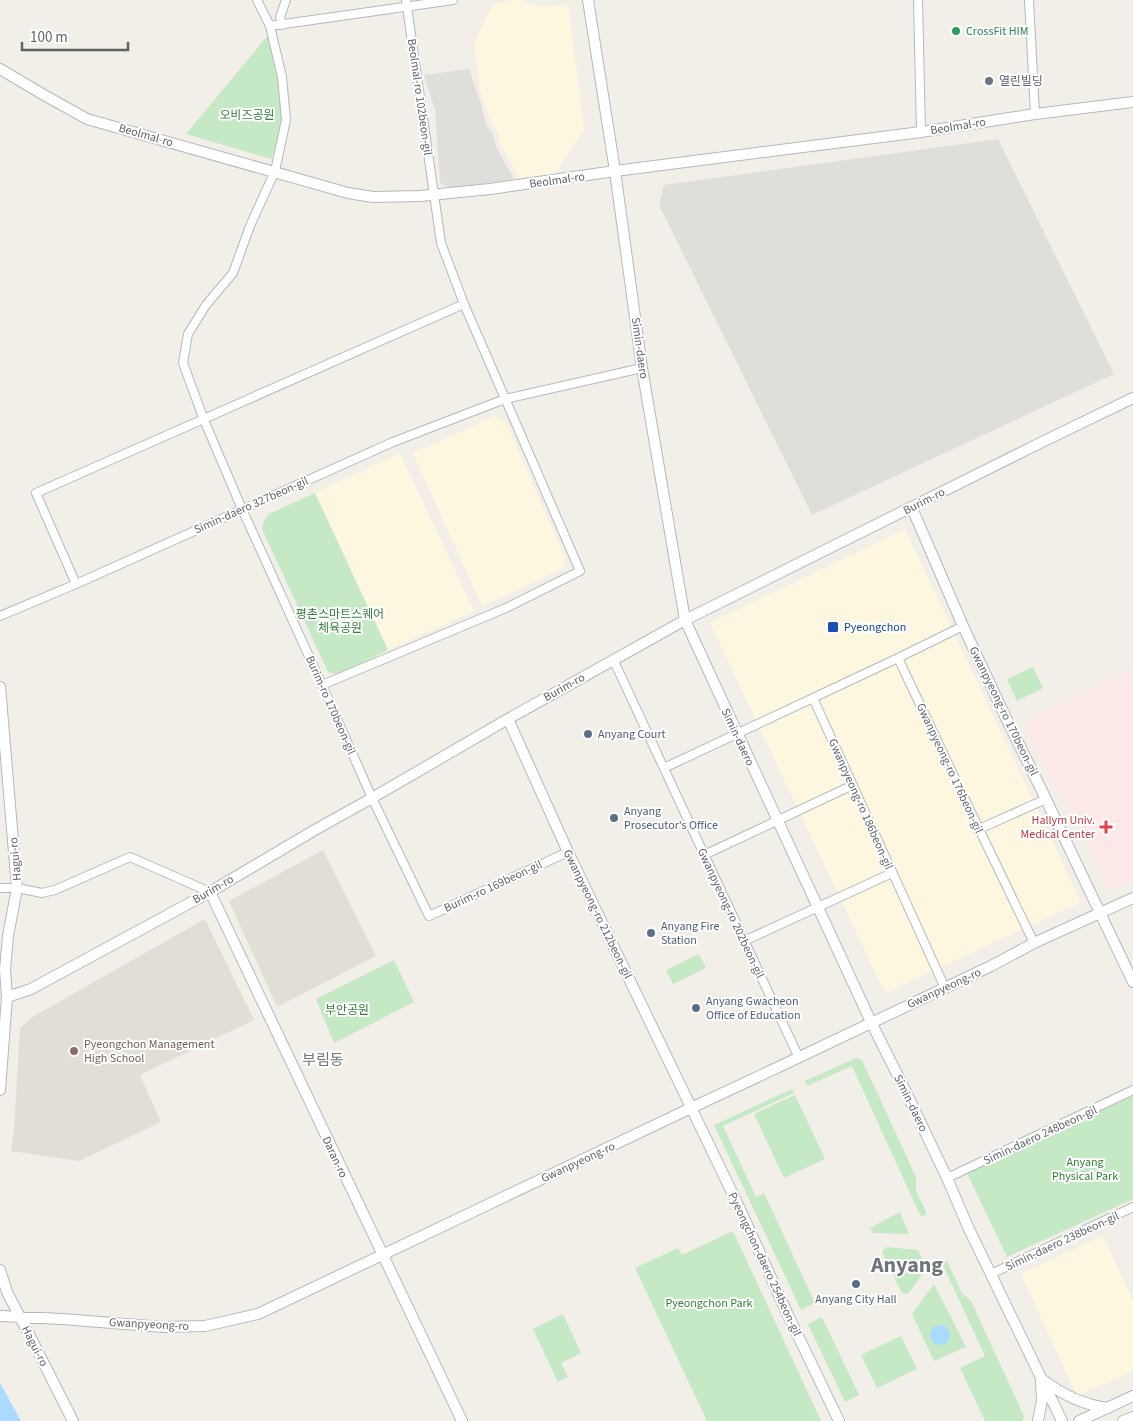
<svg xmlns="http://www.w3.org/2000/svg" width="1133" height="1421" viewBox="0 0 1133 1421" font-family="'Source Sans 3','Noto Sans KR',sans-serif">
  <rect width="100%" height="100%" fill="#f1efe8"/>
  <!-- commercial -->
  <path fill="#fef7e0" d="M514,0h5l16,6 33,-1 16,124 -30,46 -34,3 -20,-34 -2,-12 -7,-10 -11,-32 -6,-48 19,-38z
    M495,416l11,6 59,136 -3,11 -80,37 -69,-153z
    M400,453l74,158 -86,39 -73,-157z
    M905,529l176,373 -196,91 -175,-370z
    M1103,1236l30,65v70l-56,25 -56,-122z"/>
  <!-- industrial -->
  <path fill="#e0deda" d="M469,69l12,35 5,21 7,9 4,15 17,30 -62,10 -12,-6 -5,-73 -11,-35z
    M998,139l116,235 -302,141 -153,-310 5,-20z"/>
  <!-- education -->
  <path fill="#e1ded6" d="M323,850l53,106 -99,51 -48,-106z
    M205,919l49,101 -114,55 21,47 -82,39 -68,-10 3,-21 6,-102 14,-12z"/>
  <!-- medical -->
  <path fill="#fce8e6" d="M1133,670v210l-23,10 -87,-168z"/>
  <!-- green -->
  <path fill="#c5e8c5" d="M269,34l4,9 11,68 -2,16 -11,32 -85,-25z
    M315,493l73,157 -50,25 -10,-3 -66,-143 2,-8 5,-7z
    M1033,667l10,21 -26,13 -10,-22z
    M699,954l7,14 -33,16 -7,-14z
    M394,960l20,42 -80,41 -18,-44z
    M856,1058l6,2 54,117v14l11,23 -6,3 -69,-151 -45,20 -2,-5z
    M792,1089l2,4 -71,33 33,71 8,-4 51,110 -14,7 -87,-185z
    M1133,1094v105l-126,58 -40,-84z
    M795,1095l30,64 -41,19 -30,-64z
    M900,1212l9,22 -36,-1 -3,-5z
    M733,1231l88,190h-114l-72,-153 43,-20 4,7z
    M886,1247l32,3 9,18 -19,26 -6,-1 -20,-41z
    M947,1261l15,32 9,8 53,115 -2,5h-37l-25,-53 25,-12 -43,-93z
    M934,1284l32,63 -32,14 -22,-47z
    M563,1314l18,39 -20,10 7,14 -10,5 -25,-53z
    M822,1317l37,78 -14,7 -37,-78z
    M901,1336l16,33 -40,19 -16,-33z"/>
  <!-- water -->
  <path fill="#aadaff" d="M930 1335a10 10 0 1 1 20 0a10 10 0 1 1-20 0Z
    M0,1383l21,38h-21z"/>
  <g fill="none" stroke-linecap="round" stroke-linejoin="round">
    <defs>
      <path id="minor" d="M257,0l13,26 12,51 4,43 -11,51 -25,55 -17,47 -27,32 -18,29 -5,29 21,57 38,89 80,176 50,113 57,118 139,-64
        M918,0l3,132
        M1029,0l6,114
        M282,25l-2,-8 6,-17
        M270,26l183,-26
        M76,584l-40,-91 428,-189
        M0,616l76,-32 317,-142 112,-43 137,-31
        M963,626l-65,32 81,171 55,114
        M613,659l186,399
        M322,685l184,-77 74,-37 -116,-267 -23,-61 -35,-243
        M813,698l85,-40
        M664,768l149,-70 132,290
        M979,829l67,-30
        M704,855l149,-70
        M0,888h17l25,5 13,-3 75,-33 80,35
        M744,941l148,-68
        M947,1178l186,-88
        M991,1274l142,-67"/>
      <path id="tertiary" d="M588,0l27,171 27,197 43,252 186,402 36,72 40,84 21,49 94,194
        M0,69l44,26 43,24 261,74 25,4 47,-1 70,-7 125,-18 306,-39 114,-18 98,-12
        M912,508l51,118 42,90 37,75 91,191
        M0,687l17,201 -9,48 -3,34 2,27 -7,93
        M508,719l60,133 171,355 49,108 51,106
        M210,892l252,529
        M7,997l24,-8 179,-97 103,-61 59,-33 136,-79 177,-99 355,-177 93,-45
        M0,1270l7,22 26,50 40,79
        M0,1316l62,3 101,8 42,-1 53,-12 433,-206 96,-45 204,-97 43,-23 99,-45
        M1043,1380c20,15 40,25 65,28
        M1038,1421l4,-21 -1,-19
        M1079,1421l54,-25
        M1123,1421l10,-4"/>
    </defs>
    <!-- minor casing -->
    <use href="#minor" stroke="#b5b8bc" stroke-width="10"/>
    <!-- tertiary casing -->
    <use href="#tertiary" stroke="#b5b8bc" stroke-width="12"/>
    <!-- minor -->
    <use href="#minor" stroke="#fff" stroke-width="8"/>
    <!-- tertiary -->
    <use href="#tertiary" stroke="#fff" stroke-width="10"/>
  </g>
  <!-- markers -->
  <circle fill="#2e9e5b" stroke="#fff" stroke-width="2" cx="956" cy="31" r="5"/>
  <circle fill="#6b7280" stroke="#fff" stroke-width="2" cx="989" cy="81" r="5"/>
  <rect fill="#1a4fb4" stroke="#fff" stroke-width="2" x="827" y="621" width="12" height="12" rx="2.5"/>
  <g fill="#5c6f8a" stroke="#fff" stroke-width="2">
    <circle cx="588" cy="734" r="5"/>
    <circle cx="614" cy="818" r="5"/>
    <circle cx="651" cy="933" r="5"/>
    <circle cx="696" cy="1008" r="5"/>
    <circle cx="856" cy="1284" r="5"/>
  </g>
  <path fill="#e0444e" stroke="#fff" stroke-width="2" d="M1103.5 819.5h5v5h5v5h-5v5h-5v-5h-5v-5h5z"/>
  <circle fill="#8d6e63" stroke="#fff" stroke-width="2" cx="74" cy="1051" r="5"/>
  <g text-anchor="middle" stroke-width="4" stroke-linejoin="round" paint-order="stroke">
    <!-- leisure labels -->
    <g font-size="12" fill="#27864d" stroke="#fff" text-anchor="start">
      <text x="966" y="35">CrossFit HIM</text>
    </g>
    <!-- worship labels -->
    <g font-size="12" fill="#5b616d" stroke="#fff" text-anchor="start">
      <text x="999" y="85">열린빌딩</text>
    </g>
    <!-- street labels -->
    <g font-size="12" fill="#5f6368" stroke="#fff">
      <text transform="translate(420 97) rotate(82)" y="4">Beolmal-ro 102beon-gil</text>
      <text transform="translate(958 126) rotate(-9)" y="4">Beolmal-ro</text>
      <text transform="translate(146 135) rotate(16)" y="4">Beolmal-ro</text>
      <text transform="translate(557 180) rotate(-8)" y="4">Beolmal-ro</text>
      <text transform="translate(640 348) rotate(82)" y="4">Simin-daero</text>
      <text transform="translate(924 501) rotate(-27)" y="4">Burim-ro</text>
      <text transform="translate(251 505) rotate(-24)" y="4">Simin-daero 327beon-gil</text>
      <text transform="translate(564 687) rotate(-29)" y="4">Burim-ro</text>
      <text transform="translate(331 705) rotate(66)" y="4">Burim-ro 170beon-gil</text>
      <text transform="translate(1004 711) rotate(64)" y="4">Gwanpyeong-ro 170beon-gil</text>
      <text transform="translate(738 737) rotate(65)" y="4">Simin-daero</text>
      <text transform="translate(950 768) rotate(65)" y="4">Gwanpyeong-ro 176beon-gil</text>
      <text transform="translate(861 804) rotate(66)" y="4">Gwanpyeong-ro 186beon-gil</text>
      <text transform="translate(15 859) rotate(-95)" y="4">Hagui-ro</text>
      <text transform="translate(493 886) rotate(-25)" y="4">Burim-ro 169beon-gil</text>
      <text transform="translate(213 889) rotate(-30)" y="4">Burim-ro</text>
      <text transform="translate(731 913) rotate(65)" y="4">Gwanpyeong-ro 202beon-gil</text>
      <text transform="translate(598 914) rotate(64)" y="4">Gwanpyeong-ro 212beon-gil</text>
      <text transform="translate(944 988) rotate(-25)" y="4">Gwanpyeong-ro</text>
      <text transform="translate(911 1103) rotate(64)" y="4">Simin-daero</text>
      <text transform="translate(1040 1135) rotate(-25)" y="4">Simin-daero 248beon-gil</text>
      <text transform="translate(335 1157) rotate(65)" y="4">Daran-ro</text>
      <text transform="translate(578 1162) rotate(-25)" y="4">Gwanpyeong-ro</text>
      <text transform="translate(1062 1241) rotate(-25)" y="4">Simin-daero 238beon-gil</text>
      <text transform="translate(765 1264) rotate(65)" y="4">Pyeongchon-daero 254beon-gil</text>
      <text transform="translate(149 1324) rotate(3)" y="4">Gwanpyeong-ro</text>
      <text transform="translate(35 1346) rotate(63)" y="4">Hagui-ro</text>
    </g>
    <!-- park labels -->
    <g font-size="12" fill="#348238" stroke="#fff">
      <text x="247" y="119">오비즈공원</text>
      <text x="340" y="618">평촌스마트스퀘어<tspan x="340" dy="14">체육공원</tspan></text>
      <text x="347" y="1014">부안공원</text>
      <text x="1085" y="1166">Anyang<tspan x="1085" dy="14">Physical Park</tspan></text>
      <text x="709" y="1307">Pyeongchon Park</text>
    </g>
    <!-- transit labels -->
    <g font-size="12" fill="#164399" stroke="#fff" text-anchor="start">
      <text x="844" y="631">Pyeongchon</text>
    </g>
    <!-- service labels -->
    <g font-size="12" fill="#4e5e75" stroke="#fff" text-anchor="start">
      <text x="598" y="738">Anyang Court</text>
      <text x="624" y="815">Anyang<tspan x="624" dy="14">Prosecutor's Office</tspan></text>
      <text x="661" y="930">Anyang Fire<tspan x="661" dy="14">Station</tspan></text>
      <text x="706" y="1005">Anyang Gwacheon<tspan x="706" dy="14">Office of Education</tspan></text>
      <text x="856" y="1303" text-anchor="middle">Anyang City Hall</text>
    </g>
    <!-- health labels -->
    <g font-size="12" fill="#be3a42" stroke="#fff" text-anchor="end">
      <text x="1095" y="824">Hallym Univ.<tspan x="1095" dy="14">Medical Center</tspan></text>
    </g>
    <!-- education labels -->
    <g font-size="12" fill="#785e54" stroke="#fff" text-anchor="start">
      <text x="84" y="1048">Pyeongchon Management<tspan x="84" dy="14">High School</tspan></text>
    </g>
    <!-- quarter labels -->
    <g font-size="15" fill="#70757a" stroke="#fff">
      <text x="323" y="1065">부림동</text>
    </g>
    <!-- town labels -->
    <g font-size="22" font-weight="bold" fill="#70757a" stroke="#fff">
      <text x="907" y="1272">Anyang</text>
    </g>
  </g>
  <!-- scale -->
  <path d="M22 42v8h106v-8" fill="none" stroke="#5f6368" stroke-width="2.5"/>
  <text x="30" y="42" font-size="15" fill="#5f6368" stroke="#ffffff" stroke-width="4" paint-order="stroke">100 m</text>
</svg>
